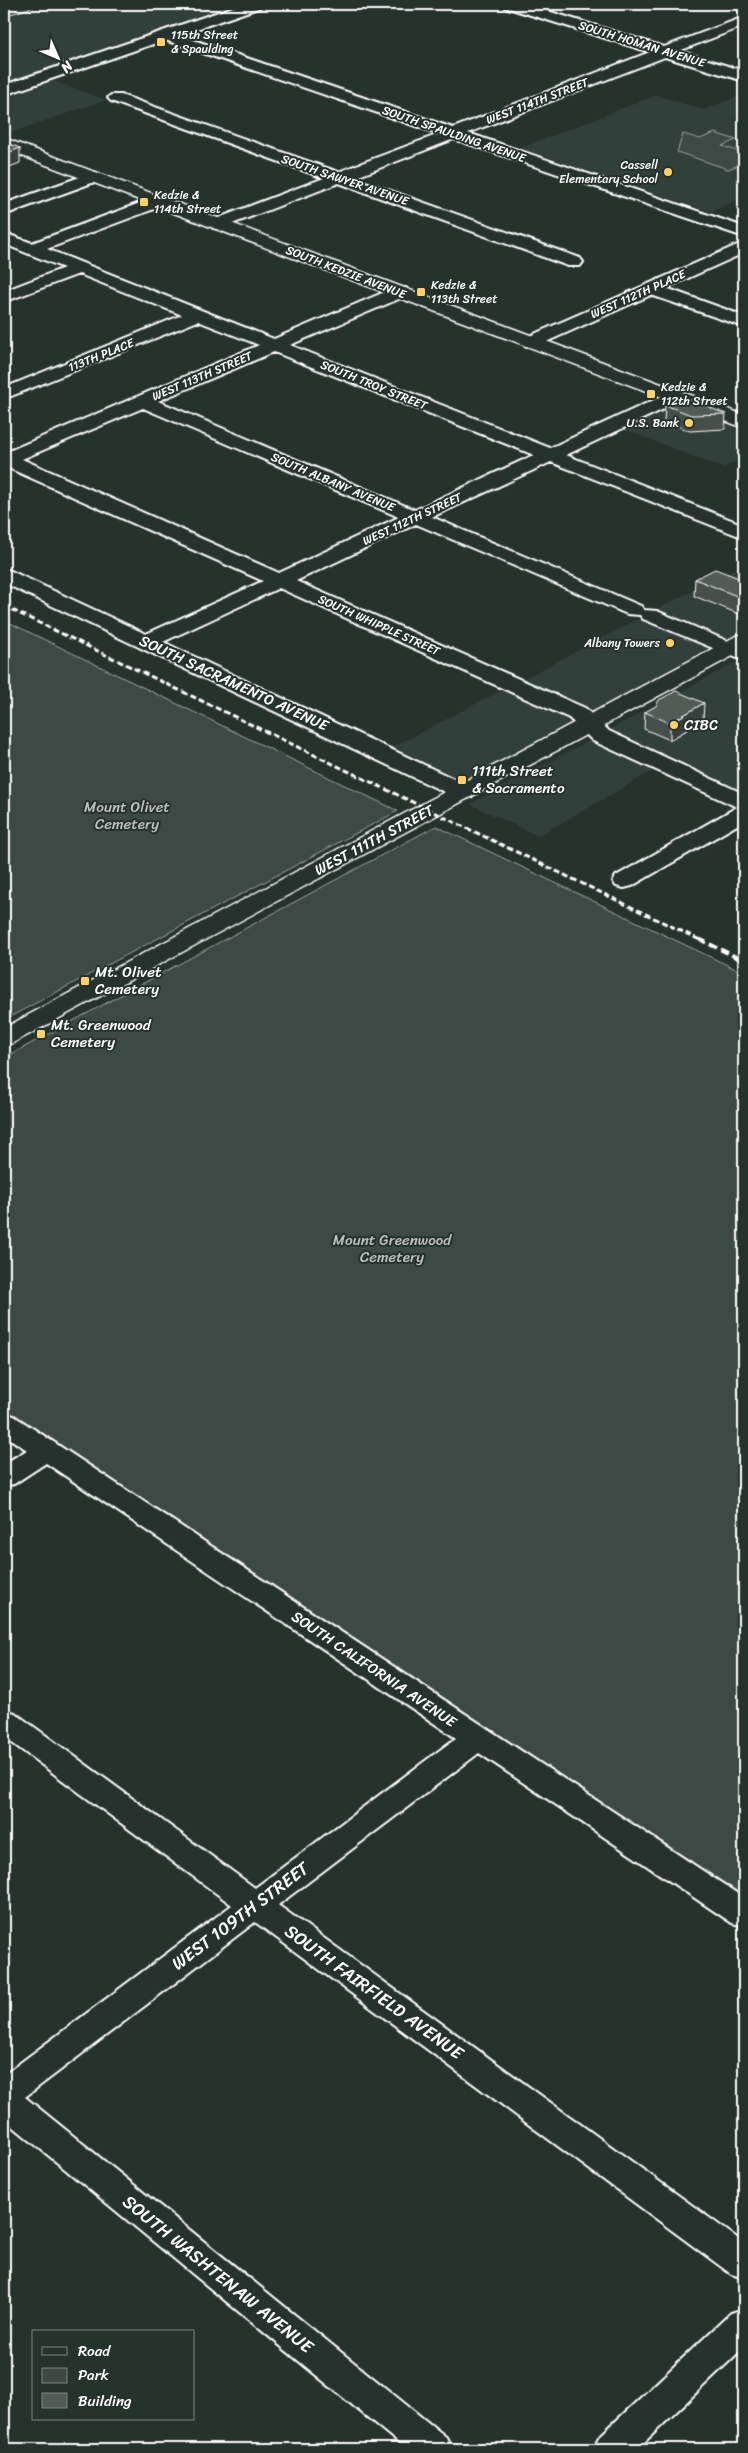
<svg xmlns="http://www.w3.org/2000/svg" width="748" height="2453" viewBox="0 0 748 2453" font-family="Sriracha,sans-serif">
  <rect width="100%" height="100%" fill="#26332d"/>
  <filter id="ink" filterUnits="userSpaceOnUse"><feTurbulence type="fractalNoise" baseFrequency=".02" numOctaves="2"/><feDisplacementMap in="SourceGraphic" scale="10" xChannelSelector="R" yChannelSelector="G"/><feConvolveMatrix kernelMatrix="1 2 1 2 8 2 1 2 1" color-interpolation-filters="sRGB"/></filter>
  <g filter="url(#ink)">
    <!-- built -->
    <path fill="#333f3a" d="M4,4h240l-240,81z
      M53,81l53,19 -102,35v-37z
      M744,94v21l-10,5 10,3v74l-34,15 -189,-64 135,-53 48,15z
      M680,404l64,24v30l-21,10 -100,-39z
      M744,564v66l-287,154 -70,-34z
      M744,658v143l-81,-36 -125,71 -68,-32z"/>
    <!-- green -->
    <path fill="#3e4944" stroke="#9ea4a2" d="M715,133l21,7 -14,6 22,7v10l-16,6 -51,-17 6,-18 17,5z
      M4,620l394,191 -394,209z
      M436,826l308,147v930l-740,-488v-357z"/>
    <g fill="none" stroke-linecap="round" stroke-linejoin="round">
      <defs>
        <path id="minor" d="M242,4h21l-2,3 -82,28 274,93 197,-76 -145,-45 -2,-3h22l139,43 80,-30v9l-65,25 65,20v10l-79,-24 -197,76 276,94v10l-290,-98 -100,39 226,80 3,4 -3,4h-12l-229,-83 -120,46 -6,-1 -2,-4 2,-4 111,-42 -213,-77 -3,-3 3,-3h10l217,77 101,-38 -274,-94 -161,55v-10z
          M94,172l6,2 2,3 -2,3 -96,35v-11z
          M159,196l6,1 2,4 -2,4 -118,44 227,90 120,-51h12l3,4 -3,4 -116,49 260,103 121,-56h12l3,4 -3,4 -117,55 178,70v13l-193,-76 -119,55 209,89 3,4 13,1 87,37v13l-101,-42 -3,-4 -13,-1 -211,-90 -120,57 289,127 24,23 135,63v27l-112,65 -8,2 -8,-2 -3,-5 3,-5 121,-69 -144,-66 -24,-23 -290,-130 -116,54 308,145 3,5 -3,5 -8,2 -8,-2 -451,-214v-14l7,2 135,63 117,-53 -259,-115v-13l255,-108 -61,-24 -194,78v-11l178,-73 -103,-41 -75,28v-11l60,-23 -60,-24v-11l28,10zM274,352l260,103 -119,55 -257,-109zM143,408l256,109 -120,56 -257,-114z
          M744,242v11l-78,35 78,28v11l-93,-32 -114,51h-12l-3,-4 3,-4z
          M4,1413l10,3 730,482v28l-12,-3 -253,-170 -201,152 466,338v35l-13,-4 -476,-352 -230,175 421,340 6,12h-46l-402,-330v-44l228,-170 -228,-168v-27l11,3 240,175 201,-150 -410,-275 -32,21 -10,2v-22l23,-14 -23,-15z
          M744,2309v38l-107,102h-44l6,-12 132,-124z"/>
        <path id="major" d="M4,138l740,277v13l-740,-279z
          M744,634v16l-731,393 -9,3v-18l732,-392z"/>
      </defs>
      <!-- minor casing -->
      <use href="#minor" stroke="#fff" stroke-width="4"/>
      <!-- major casing -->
      <use href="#major" stroke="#fff" stroke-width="3"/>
      <!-- minor -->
      <use href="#minor" fill="#26332d" fill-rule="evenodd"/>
      <!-- major -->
      <use href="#major" fill="#26332d" fill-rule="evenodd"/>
      <!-- rail-far1 -->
      <path stroke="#fff" stroke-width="3" stroke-dasharray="6 3" stroke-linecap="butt" d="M4,606l698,335"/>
      <!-- rail -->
      <path stroke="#fff" stroke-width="4" stroke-dasharray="8 4" stroke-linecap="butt" d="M699,939l45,22"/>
    </g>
    <!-- wall -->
    <path fill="#464f4b" stroke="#fff" d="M665,405l61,9 -1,15 -35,2 -26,-10z
      M695,579l49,1v36l-50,-20z
      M645,712l58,8 -33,20 -26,-11z"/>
    <!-- shaded-wall -->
    <path fill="#39403d" stroke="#fff" d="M4,4h39l-39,12z
      M20,148v15l-16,6v-15z
      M704,703l-1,17 -33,20v-17z"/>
    <!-- building -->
    <path fill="#515c57" stroke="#fff" d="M4,142l16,6 -16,6z
      M683,397l43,17 -35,1 -26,-10z
      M715,569l29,11v19l-49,-20z
      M676,691l28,12 -34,20 -25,-11 11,-6 3,-6z"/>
  </g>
  <!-- markers -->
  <g fill="#ffd166" stroke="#26332d" stroke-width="2">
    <rect x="156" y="37" width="10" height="10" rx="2.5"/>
    <circle cx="668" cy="172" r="5"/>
    <rect x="139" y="197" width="10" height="10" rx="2.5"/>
    <rect x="416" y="287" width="10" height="10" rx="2.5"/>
    <rect x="646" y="389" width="10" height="10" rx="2.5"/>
    <circle cx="689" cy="423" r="5"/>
    <circle cx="670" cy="643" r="5"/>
    <circle cx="674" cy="725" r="5"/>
    <rect x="457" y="775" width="10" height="10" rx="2.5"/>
    <rect x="80" y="976" width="10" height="10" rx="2.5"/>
    <rect x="36" y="1029" width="10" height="10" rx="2.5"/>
  </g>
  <g text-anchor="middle" stroke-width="4" stroke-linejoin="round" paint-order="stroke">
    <!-- far-poi labels -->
    <g font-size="12" fill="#fff" stroke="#26332d" text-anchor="start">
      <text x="171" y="39">115th Street<tspan x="171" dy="14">&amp; Spaulding</tspan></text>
      <text x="658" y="169" text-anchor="end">Cassell<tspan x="658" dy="14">Elementary School</tspan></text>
      <text x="154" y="199">Kedzie &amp;<tspan x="154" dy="14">114th Street</tspan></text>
      <text x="431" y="289">Kedzie &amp;<tspan x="431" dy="14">113th Street</tspan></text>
      <text x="661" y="391">Kedzie &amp;<tspan x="661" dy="14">112th Street</tspan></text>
      <text x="679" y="427" text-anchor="end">U.S. Bank</text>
      <text x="660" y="647" text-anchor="end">Albany Towers</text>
    </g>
    <!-- far-street labels -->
    <g font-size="12" fill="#fff" stroke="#26332d">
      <text transform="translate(642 44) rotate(17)" y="4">SOUTH HOMAN AVENUE</text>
      <text transform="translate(537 101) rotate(-21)" y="4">WEST 114TH STREET</text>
      <text transform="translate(454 134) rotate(19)" y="4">SOUTH SPAULDING AVENUE</text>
      <text transform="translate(345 180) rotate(19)" y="4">SOUTH SAWYER AVENUE</text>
      <text transform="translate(346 272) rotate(21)" y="4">SOUTH KEDZIE AVENUE</text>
      <text transform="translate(638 294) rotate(-24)" y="4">WEST 112TH PLACE</text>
      <text transform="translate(101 355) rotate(-22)" y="4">113TH PLACE</text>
      <text transform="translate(202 376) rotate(-23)" y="4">WEST 113TH STREET</text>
      <text transform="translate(374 385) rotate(22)" y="4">SOUTH TROY STREET</text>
      <text transform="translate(333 482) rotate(23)" y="4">SOUTH ALBANY AVENUE</text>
      <text transform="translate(412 519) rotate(-25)" y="4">WEST 112TH STREET</text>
      <text transform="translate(379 625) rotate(24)" y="4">SOUTH WHIPPLE STREET</text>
    </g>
    <!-- street labels -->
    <g font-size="15" fill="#fff" stroke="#26332d">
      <text transform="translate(234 683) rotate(25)" y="5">SOUTH SACRAMENTO AVENUE</text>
      <text transform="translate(374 840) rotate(-28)" y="5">WEST 111TH STREET</text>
      <text transform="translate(374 1669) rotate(34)" y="5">SOUTH CALIFORNIA AVENUE</text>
    </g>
    <!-- poi labels -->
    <g font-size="15" fill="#fff" stroke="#26332d" text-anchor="start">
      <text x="684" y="730">CIBC</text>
      <text x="472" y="776">111th Street<tspan x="472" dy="17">&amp; Sacramento</tspan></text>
      <text x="95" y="977">Mt. Olivet<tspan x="95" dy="17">Cemetery</tspan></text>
      <text x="51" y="1030">Mt. Greenwood<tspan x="51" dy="17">Cemetery</tspan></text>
    </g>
    <!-- park labels -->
    <g font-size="15" fill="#bbbfbe" stroke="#26332d">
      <text x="127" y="812">Mount Olivet<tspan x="127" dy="17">Cemetery</tspan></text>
      <text x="392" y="1245">Mount Greenwood<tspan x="392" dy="17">Cemetery</tspan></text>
    </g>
    <!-- near-street labels -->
    <g font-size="18" fill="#fff" stroke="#26332d">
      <text transform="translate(240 1916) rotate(-37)" y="6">WEST 109TH STREET</text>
      <text transform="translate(374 1992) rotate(36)" y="6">SOUTH FAIRFIELD AVENUE</text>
      <text transform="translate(218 2274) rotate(39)" y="6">SOUTH WASHTENAW AVENUE</text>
    </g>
  </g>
  <!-- margin -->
  <rect width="748" height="2453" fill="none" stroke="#26332d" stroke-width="20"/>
  <rect x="10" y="10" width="728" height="2433" fill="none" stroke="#fff" stroke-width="2" filter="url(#ink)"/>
  <!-- legend -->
  <rect x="32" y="2330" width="162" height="90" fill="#26332d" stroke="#7d8581"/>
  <rect x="42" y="2347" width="25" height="8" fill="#26332d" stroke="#7d8581"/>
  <text x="78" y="2356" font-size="15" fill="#ffffff">Road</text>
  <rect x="42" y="2368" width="25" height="15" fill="#3e4944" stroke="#7d8581"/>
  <text x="78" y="2380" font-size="15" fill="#ffffff">Park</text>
  <rect x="42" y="2393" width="25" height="15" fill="#515c57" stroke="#7d8581"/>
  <text x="78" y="2406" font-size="15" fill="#ffffff">Building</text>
  <!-- north arrow -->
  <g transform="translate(58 58) rotate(135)" stroke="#26332d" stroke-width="4" paint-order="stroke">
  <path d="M0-4L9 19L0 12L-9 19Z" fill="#ffffff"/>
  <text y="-8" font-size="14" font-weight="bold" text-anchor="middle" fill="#ffffff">N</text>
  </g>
</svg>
